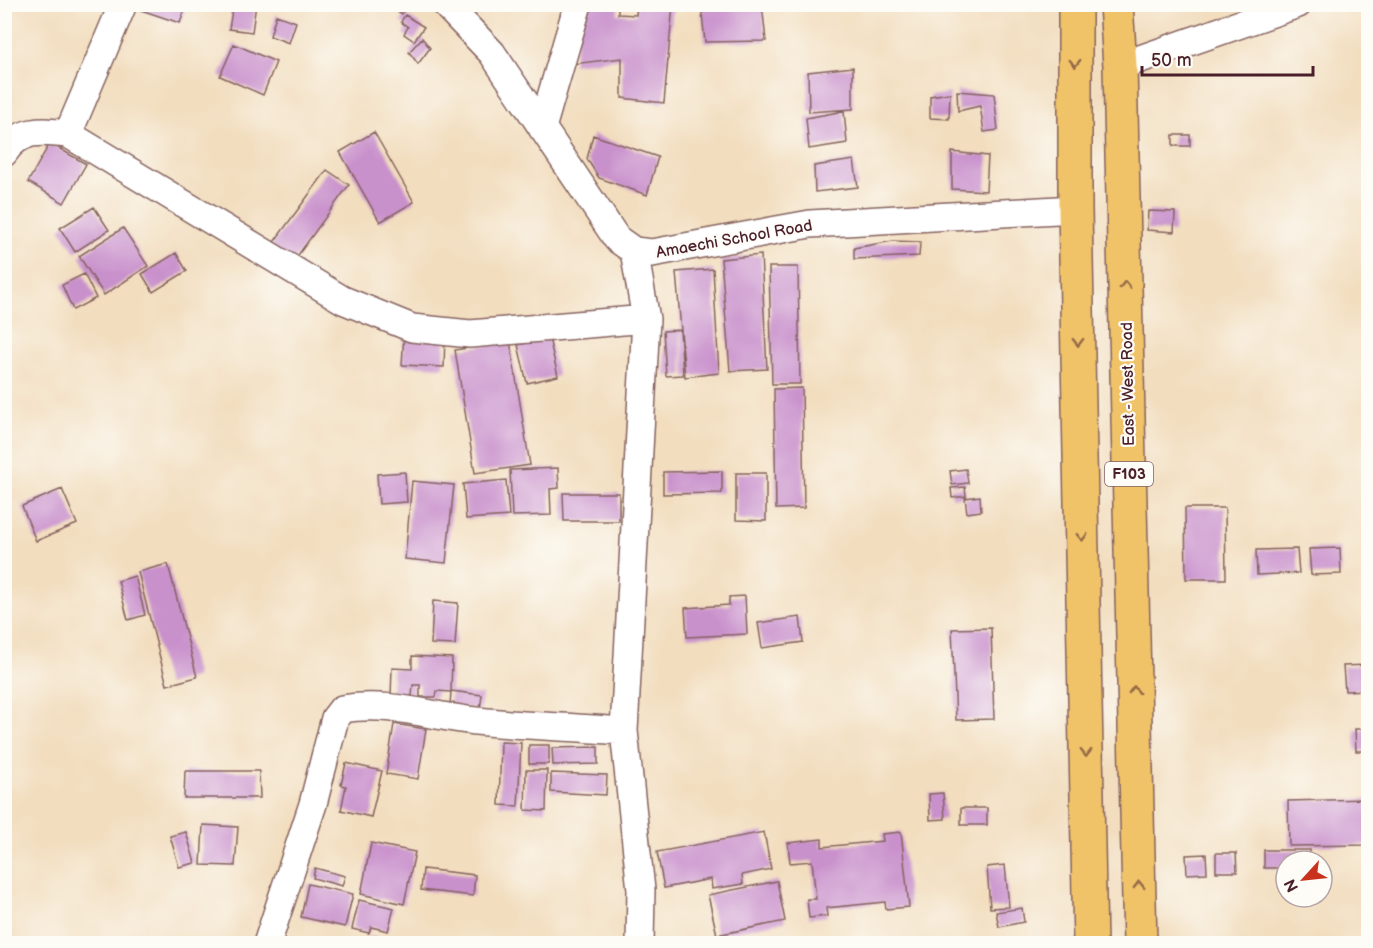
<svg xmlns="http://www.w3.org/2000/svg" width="1373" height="948" viewBox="0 0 1373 948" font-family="'Balsamiq Sans',sans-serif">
  <rect width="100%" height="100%" fill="#fdfcf7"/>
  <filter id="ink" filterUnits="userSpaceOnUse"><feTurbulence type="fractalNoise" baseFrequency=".0167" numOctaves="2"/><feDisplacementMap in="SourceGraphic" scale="12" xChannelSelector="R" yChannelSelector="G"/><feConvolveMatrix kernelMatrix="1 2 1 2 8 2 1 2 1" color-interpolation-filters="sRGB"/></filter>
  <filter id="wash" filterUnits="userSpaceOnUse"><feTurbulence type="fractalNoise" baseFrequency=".008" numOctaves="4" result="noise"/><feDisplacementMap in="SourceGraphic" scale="24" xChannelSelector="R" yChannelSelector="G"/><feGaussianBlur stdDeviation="1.35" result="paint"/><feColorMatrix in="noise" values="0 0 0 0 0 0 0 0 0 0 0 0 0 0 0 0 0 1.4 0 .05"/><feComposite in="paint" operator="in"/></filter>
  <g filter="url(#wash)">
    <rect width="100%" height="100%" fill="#f2ddbe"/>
    <g id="blocks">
      <!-- building -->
      <path fill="#c991cc" d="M136,4h51l-7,19 -45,-15z
        M233,4h23l-4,28 -23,-3z
        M394,4h13l-5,10 -10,-6z
        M582,4h36v10l18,1 1,-11h36l-9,99 -42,-5v-40l-49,6z
        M701,4h61l4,37 -61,1z
        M276,15l20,7 -7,21 -19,-7z
        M405,15l19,12 -10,14 -10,-7 4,-7 -7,-5z
        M422,38l8,10 -12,16 -9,-12z
        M234,44l42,18 -13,33 -43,-19z
        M853,67v42l-44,3 -1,-40z
        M957,91l37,3 4,36 -14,2 -4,-26 -22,5z
        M950,93l-1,26 -19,-1v-22z
        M844,111l3,32 -38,6 -3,-31z
        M374,132l40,70 -34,20 -40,-70z
        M593,135l65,22 -11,38 -48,-17 -12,-19z
        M1173,135h17v11h-17z
        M50,143l36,21 -22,39 -36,-21z
        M952,152l36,4 -2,35 -34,-2z
        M854,160l4,27 -43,5 -1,-26z
        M327,170l22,15 -56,77 -22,-16z
        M94,207l15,23 -34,22 -15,-24z
        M1148,211l27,1 -1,20 -27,-2z
        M123,228l25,38 -44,29 -25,-39z
        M893,241l27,1 -1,14 -65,3v-11z
        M176,253l11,18 -34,21 -11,-18z
        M761,255l6,114 -37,2 -9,-112z
        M769,267h29l2,117h-28z
        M713,269l6,104 -34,4 -9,-105z
        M84,274l12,24 -23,12 -11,-25z
        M680,330l3,45 -17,1 -3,-45z
        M404,333l41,2 -1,32 -42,-2z
        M549,338l9,38 -31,7 -9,-38z
        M510,341l20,124 -55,8 -20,-123z
        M802,388l2,120 -28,1 -2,-120z
        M558,468l1,20 -9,1 1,26 -39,1 -2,-46z
        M966,469l2,14 -16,2 -2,-14z
        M722,471v22l-59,1v-22z
        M405,472l2,30 -28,2 -2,-30z
        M736,473h30v48l-30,-1z
        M506,480l3,36 -43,3 -3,-35z
        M412,481l42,4 -8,78 -41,-4z
        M965,487l1,9 -14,2 -1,-10z
        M62,489l15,35 -41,17 -14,-35z
        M563,493h56v28h-55z
        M980,496l1,15 -14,2 -2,-15z
        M1185,508h40l1,71h-40z
        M1340,548l1,26 -30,1 -2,-26z
        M1297,549l2,24 -42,2 -1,-25z
        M168,564l29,113 -30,8 -29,-113z
        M135,576l10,39 -17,5 -10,-39z
        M745,596l2,38 -60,3 -2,-29 44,-3v-8z
        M433,601l25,2 -3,42 -24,-1z
        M800,617l3,25 -41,6 -4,-25z
        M991,628l3,91 -38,1 -4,-91z
        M412,656l40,2 -1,34 -14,-1 -1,6h-16v-12h-7l-1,11h-21l1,-28 20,1z
        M1368,665v25l-23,1 -2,-25z
        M451,691l31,4 -2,15 -30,-4z
        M394,724l32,5 -8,50 -32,-5z
        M1355,729h13v22h-12z
        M501,742l20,1 -3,63 -19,-1z
        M529,745h20v19h-20z
        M598,747v17l-45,1 -1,-17z
        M346,763l36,8 -11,46 -30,-7 5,-24 -5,-1z
        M526,770h21l-1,41 -21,-1z
        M185,771h74l1,27h-76z
        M551,773l56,2 -1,20 -55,-3z
        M943,793l2,26 -15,1 -1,-26z
        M1368,799v46l-79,1 -1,-45z
        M961,808h26v17h-26z
        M203,825l35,2 -3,39 -34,-1z
        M186,832l9,31 -16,4 -9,-31z
        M764,832l7,37 -29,6 1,9 -31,5 -1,-10 -47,9 -7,-36z
        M901,832l8,75 -23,2 -1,-7 -59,6 1,8 -18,2 -2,-19h9l-4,-38 -22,2 -2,-20 34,-4v8l61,-6 -1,-7z
        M371,843l44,9 -11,52 -43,-10z
        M1264,850h46v11h-24v7h-22z
        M1216,853h20l1,19h-21z
        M1206,854l1,19 -20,1 -1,-19z
        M1005,865l4,42 -19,1 -3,-41z
        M315,868l30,8 -3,10 -29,-8z
        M423,869l52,6 -2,21 -52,-6z
        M777,881l8,40 -68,14 -9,-40z
        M308,884l45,10 -8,33 -44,-10z
        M359,900l35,8 -6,23 -17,-4 -2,6 -17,-4z
        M1022,908l2,14 -25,5 -3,-15z
        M368,937l31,3v4h-31z"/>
    </g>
  </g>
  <g filter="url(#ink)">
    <use href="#blocks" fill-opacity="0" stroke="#85625e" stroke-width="1.5"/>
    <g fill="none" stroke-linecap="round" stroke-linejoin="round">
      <defs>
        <path id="minor" d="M445,4l47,49 125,186 17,12 18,2 158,-29 265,-15
          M1120,66l178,-62
          M542,128l36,-124
          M68,134l55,-130
          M4,153c16,-25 38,-22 64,-19l275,166 69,28 58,6 176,-15
          M634,251l12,68 -22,412 17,159 -1,54
          M267,944l46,-140 22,-86 7,-9c47,-8 88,7 134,12 49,5 99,6 148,10"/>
        <path id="major" d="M1075,4v205l15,735
          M1116,4l4,62 20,878"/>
      </defs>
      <!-- minor casing -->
      <use href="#minor" stroke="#85625e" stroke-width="30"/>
      <!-- major casing -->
      <use href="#major" stroke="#85625e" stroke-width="36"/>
      <!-- minor -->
      <use href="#minor" stroke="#fff" stroke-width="27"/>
      <!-- major -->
      <use href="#major" stroke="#f0c369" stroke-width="33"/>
    </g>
    <!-- one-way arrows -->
    <defs><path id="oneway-chevron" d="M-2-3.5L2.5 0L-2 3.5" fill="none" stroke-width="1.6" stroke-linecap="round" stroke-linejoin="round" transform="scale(1.5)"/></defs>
    <g stroke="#956947">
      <use href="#oneway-chevron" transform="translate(1075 63) rotate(90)"/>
      <use href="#oneway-chevron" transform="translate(1125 285) rotate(-91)"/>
      <use href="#oneway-chevron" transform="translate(1078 342) rotate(89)"/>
      <use href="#oneway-chevron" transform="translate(1082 537) rotate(89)"/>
      <use href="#oneway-chevron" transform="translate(1134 690) rotate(-91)"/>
      <use href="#oneway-chevron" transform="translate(1086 753) rotate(89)"/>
      <use href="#oneway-chevron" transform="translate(1139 885) rotate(-91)"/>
    </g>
  </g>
  <g text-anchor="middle" stroke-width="4.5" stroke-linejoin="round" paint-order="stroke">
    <!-- shield labels -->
    <rect fill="#fdfcf7" stroke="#806168" stroke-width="1.5" x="1105" y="462" width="48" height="24" rx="4.5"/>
    <g font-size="15" font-weight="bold" fill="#4a1f2b">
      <text x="1129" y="479">F103</text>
    </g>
    <!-- street labels -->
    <g font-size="16" fill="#4a1f2b" stroke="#fdfcf7">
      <text transform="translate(734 238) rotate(-10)" y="6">Amaechi School Road</text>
      <text transform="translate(1127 384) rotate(-91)" y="6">East - West Road</text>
    </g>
  </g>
  <!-- margin -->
  <rect width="1373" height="948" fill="none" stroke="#fdfcf7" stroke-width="24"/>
  <!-- north arrow -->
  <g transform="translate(1304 879) rotate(243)"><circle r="28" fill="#fdfcf7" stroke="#b5a4a5" stroke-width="1.5"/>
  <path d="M0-4.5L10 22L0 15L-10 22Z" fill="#c8321e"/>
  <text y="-9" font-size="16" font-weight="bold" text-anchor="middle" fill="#4a1f2b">N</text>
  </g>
  <!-- scale -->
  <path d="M1142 66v9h171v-9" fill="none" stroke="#4a1f2b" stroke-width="3"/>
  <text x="1151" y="66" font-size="18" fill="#4a1f2b" stroke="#fdfcf7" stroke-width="4.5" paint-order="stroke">50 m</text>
</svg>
